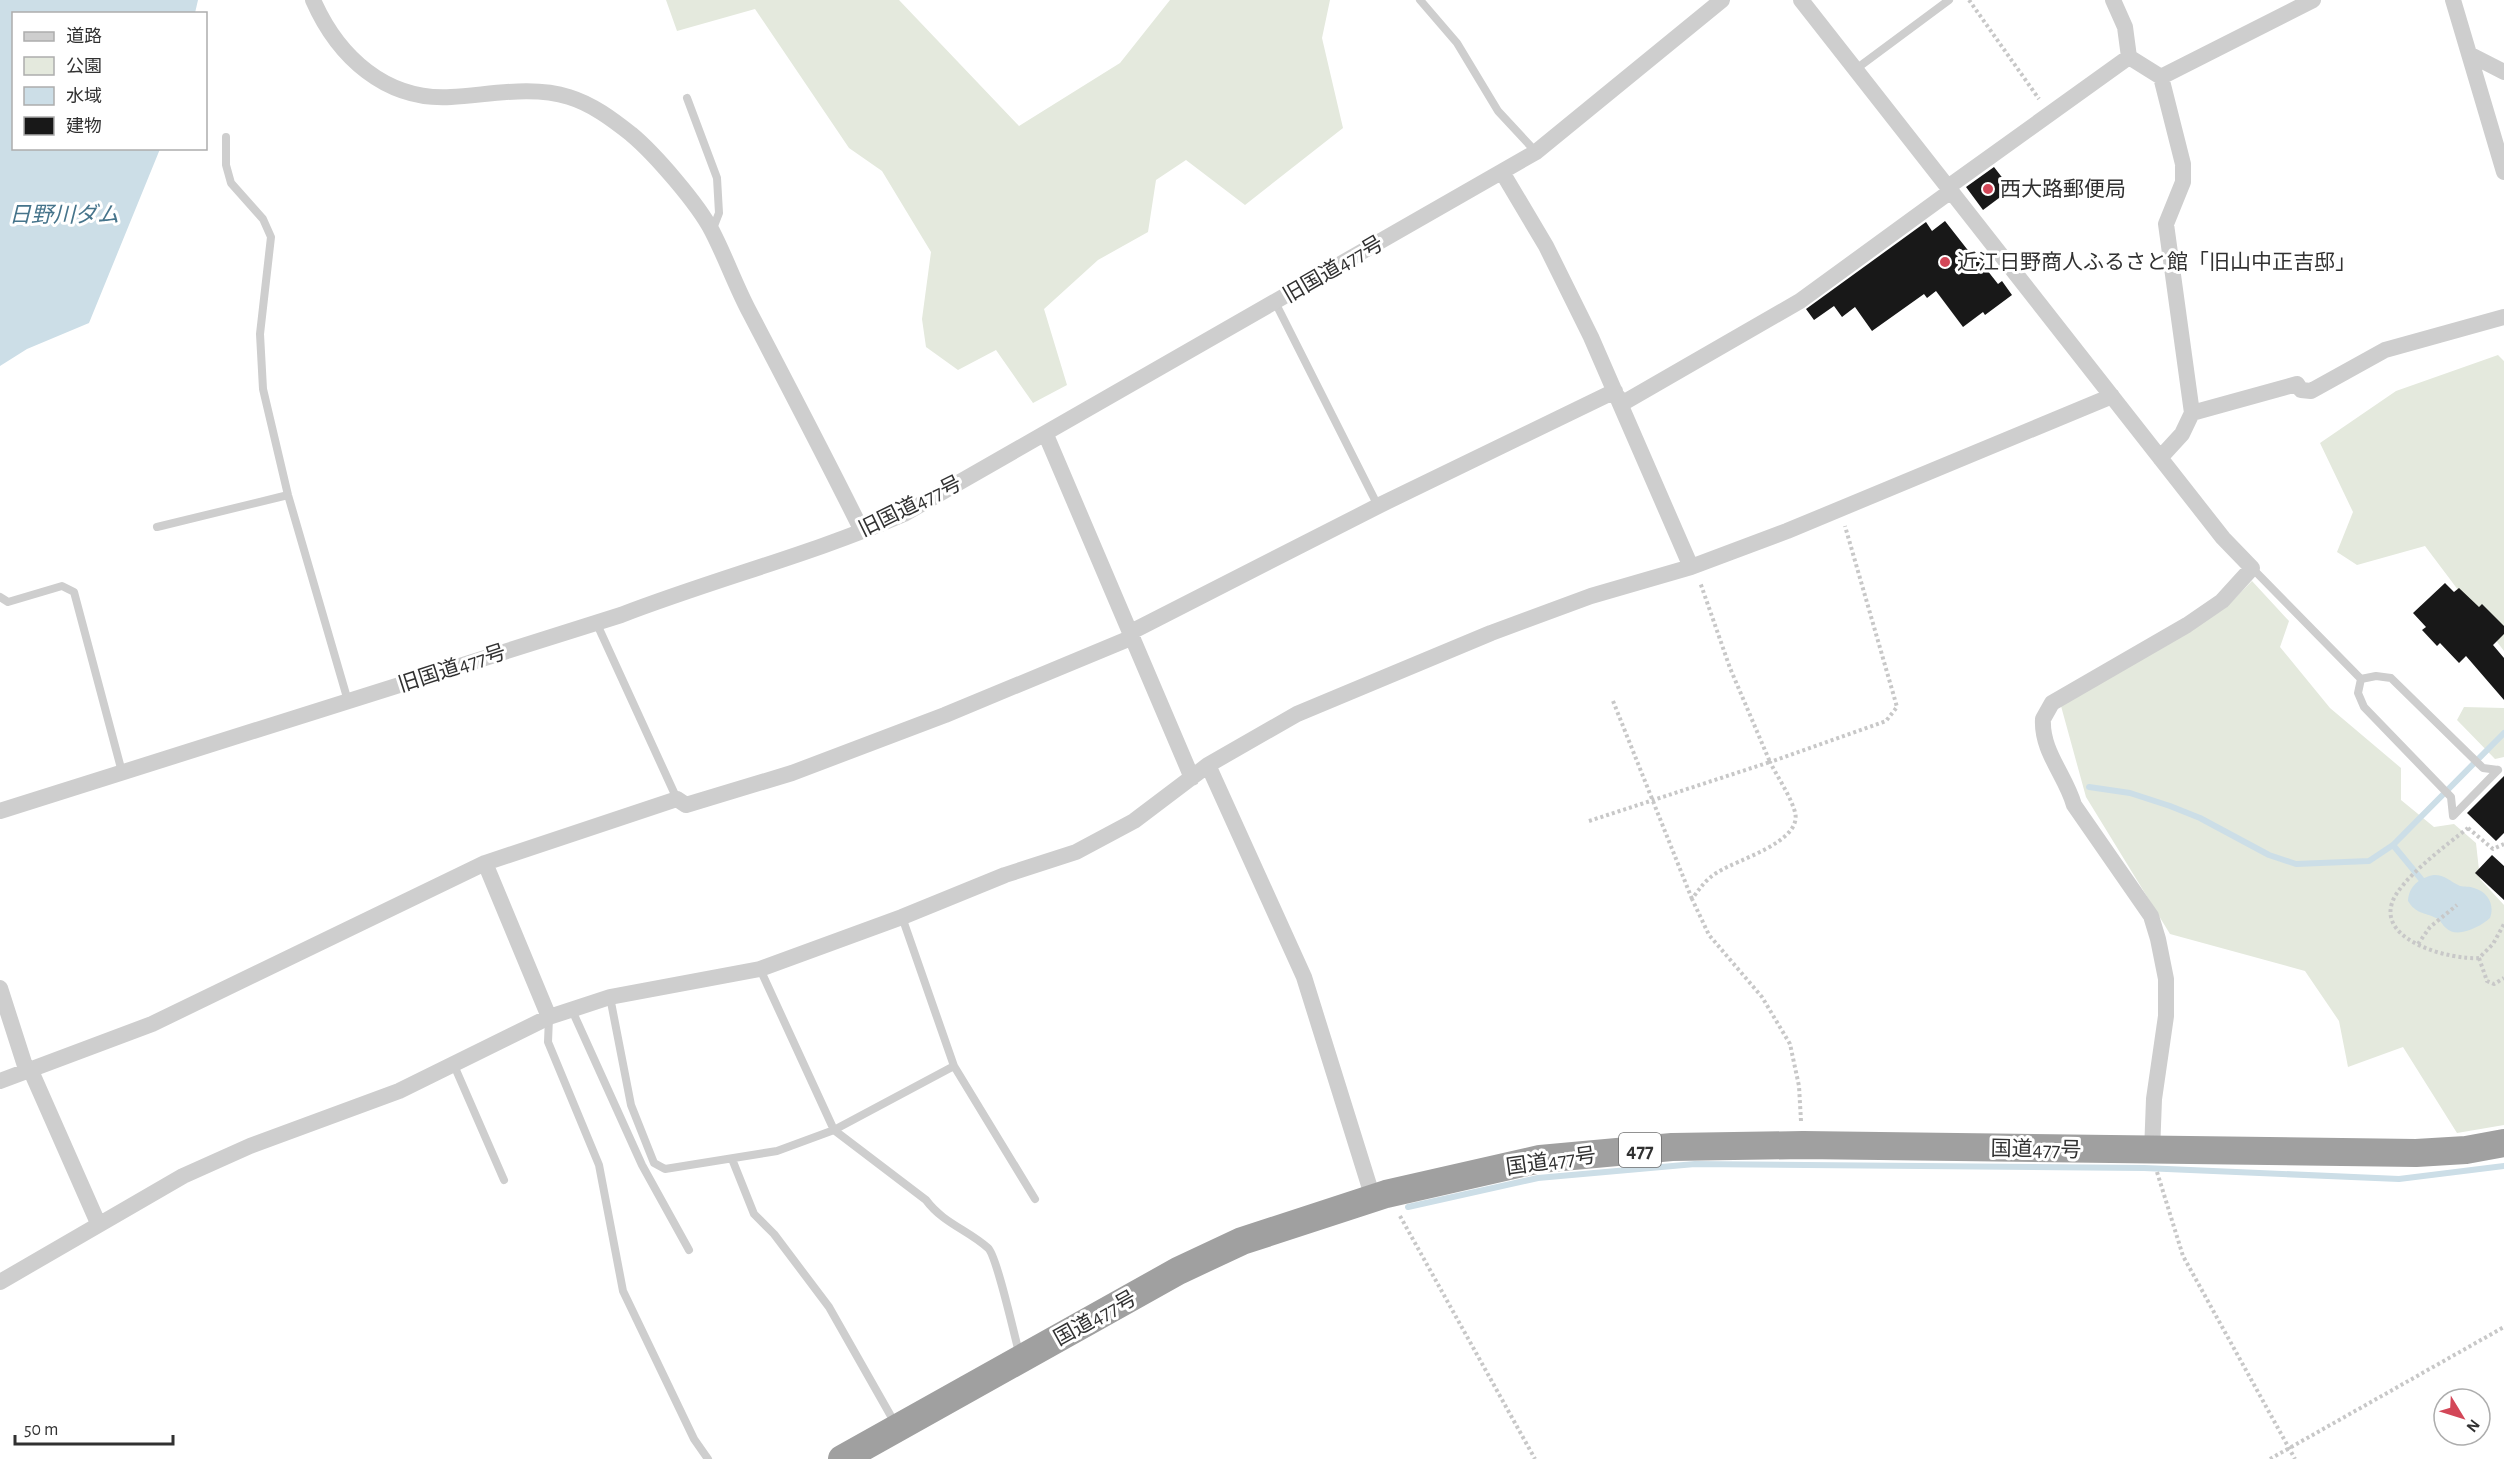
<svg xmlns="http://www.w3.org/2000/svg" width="2504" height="1459" viewBox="0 0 2504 1459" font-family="'Alegreya Sans','Noto Sans JP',sans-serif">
  <rect width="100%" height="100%" fill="#fff"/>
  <!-- green -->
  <path fill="#e4e9dd" d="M666,0h233l120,126 101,-63 50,-63h160l-8,38 21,90 -98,77 -59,-45 -30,20 -8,52 -50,28 -54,49 23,76 -34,18 -37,-53 -38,20 -32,-23 -4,-28 9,-67 -49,-81 -33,-23 -94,-139 -78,22z
    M2498,355l6,6v290l-79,-105 -68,19 -20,-13 16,-40 -33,-69 76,-52z
    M2252,581l37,40 -9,26 50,61 71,60v32l33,27 20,-3 22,19 4,36 24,26v220l-47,8 -54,-86 -55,20 -9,-46 -34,-50 -135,-37 -84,-137 -25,-91 165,-99z
    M2464,707l40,1v49l-9,2 -38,-39z"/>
  <!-- water -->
  <path fill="#ccdee7" d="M0,0h198l-3,13 -181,1v134l146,1 -71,174 -62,26 -27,17z
    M2434,875c12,0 15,6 26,11 4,1 10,0 14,2 14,4 21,17 16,30 -10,9 -33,21 -44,10 -4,-3 -5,-8 -10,-10 -12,-6 -20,-4 -28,-17 1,-15 11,-23 26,-26z"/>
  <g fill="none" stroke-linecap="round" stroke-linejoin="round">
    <!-- stream -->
    <path stroke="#ccdee7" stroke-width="6" d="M2089,787l41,6 40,13 30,12 69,37 27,9 73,-3 24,-16 111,-112
      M2393,845l28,34
      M1408,1207l130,-29 157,-14 449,4 255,11 105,-13"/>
  </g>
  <!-- building -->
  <path fill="#181818" d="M1994,167l17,22 -28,21 -17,-23z
    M1945,221l29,37 2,-2 22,28 4,-3 10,14 -27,20 -2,-3 -20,15 -27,-36 -9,7 -3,-4 -52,37 -17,-24 -13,10 -8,-11 -20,14 -8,-11 120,-87 6,9z
    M2445,583l9,9 5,-4 20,19 3,-3 22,22v8l-11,11 11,13v42l-38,-44 -7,7 -19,-20 -3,3 -15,-16 4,-3 -13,-14z
    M2504,776v57l-8,8 -29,-28z
    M2492,855l12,11v34l-29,-27z"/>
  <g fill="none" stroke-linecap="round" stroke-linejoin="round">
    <!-- path -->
    <path stroke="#c8c8c8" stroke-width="4" stroke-dasharray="3 3" stroke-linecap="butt" d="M1969,0l70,99
      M1613,701l79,198
      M1589,821l181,-59 -40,-94 -30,-86
      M2468,828c-19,15 -69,52 -76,75 -13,39 60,57 87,55l14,-14 11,-20
      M2468,828l25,21 11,-5
      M2418,944l12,-17 27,-22
      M2479,958l8,23 7,3 10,-6
      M1801,1121l-2,-35 -9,-42 -28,-47 -53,-62 -17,-36c8,-11 14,-20 26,-27 18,-12 85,-30 77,-60 -5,-17 -17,-34 -25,-50l116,-41 11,-14 -52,-181
      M2157,1172l26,84 112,203
      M1400,1216l135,243
      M2270,1459l234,-132"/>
    <!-- service -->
    <path stroke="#cecece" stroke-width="8" d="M1420,0l37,43 41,68 38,41
      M1856,69l93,-69
      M687,98l30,80 2,35 -7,18
      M226,137v28l5,18 32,36 8,18 -11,97 3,55 25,106 60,206
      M1275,302l103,204
      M157,527l131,-32
      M2252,568l109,111
      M0,597l8,5 54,-16 12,6 48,180
      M596,622l81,177
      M2361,679l-3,14 6,14 87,90 2,19 45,-46
      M2361,679l15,-3 15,2 92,90 15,2
      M902,917l52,149 81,133
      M760,969l74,161 92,70c17,23 42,30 62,48 9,8 27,91 32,108
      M610,997l21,108 23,58 11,6 112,-18 57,-21 120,-64
      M571,1008l71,157 47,85
      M549,1017l-1,25 51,123 24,126 71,148 14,20
      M453,1063l51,117
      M732,1159l22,55 20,20 55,73 67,118"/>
    <!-- minor -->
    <path stroke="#cecece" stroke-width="16" d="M313,0c25,57 73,101 138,97 38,-2 81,-12 118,0 23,7 43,22 62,37 24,20 67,70 81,97 14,27 24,56 38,82 38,73 76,145 112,218
      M1801,0l422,538 29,30 -30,33 -35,24 -135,78 -9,16c-2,32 23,57 31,86l77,111 7,23 8,40v37l-12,83 -2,53
      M2113,0l12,27 4,30
      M2453,0l51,172
      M2469,54l35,18
      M2129,57l32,20 22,87v18l-17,42 26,189 -10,21 -22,24
      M2161,77l152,-77
      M1502,172l44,74 45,91 100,230
      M1948,187l181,-130
      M1617,396l6,7 177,-102 151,-110
      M2192,413l105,-29 4,6 10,1 74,-41 119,-33
      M1046,435l146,343
      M1131,632l247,-126 237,-115
      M1208,765l96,212 69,221
      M0,811l621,-196c93,-36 192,-61 283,-101l632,-362 186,-152
      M485,863l64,154
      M0,988l27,84
      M31,1071l67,152
      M0,1081l152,-57 333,-161 192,-64 9,6 106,-32 153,-58 188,-78
      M0,1282l183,-106 67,-30 149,-55 150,-74 61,-20 150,-28 142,-52 103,-42 71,-23 58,-31 74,-56 89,-51 194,-81 100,-37 100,-29 96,-36 325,-135"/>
    <!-- trunk -->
    <path stroke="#a0a0a0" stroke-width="28" d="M842,1459l336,-188 64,-30 144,-47 154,-35 132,-12 131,-2 613,8 50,-3 38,-7"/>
  </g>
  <!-- markers -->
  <g fill="#d34758" stroke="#fff" stroke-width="2">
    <circle cx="1988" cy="189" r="6"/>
    <circle cx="1945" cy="262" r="6"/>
  </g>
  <g text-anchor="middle" stroke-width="6" stroke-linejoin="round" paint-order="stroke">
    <!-- shield labels -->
    <rect fill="#fff" stroke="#6f6f6f" stroke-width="1.5" x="1619" y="1133" width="42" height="34" rx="4.5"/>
    <g font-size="20" font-weight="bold" fill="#313131">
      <text x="1640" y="1157">477</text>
    </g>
    <!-- poi labels -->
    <g font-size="21" fill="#313131" stroke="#fff" text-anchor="start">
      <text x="2000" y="196">西大路郵便局</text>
      <text x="1957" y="269">近江日野商人ふるさと館「旧山中正吉邸」</text>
    </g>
    <!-- street labels -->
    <g font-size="21" fill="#313131" stroke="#fff">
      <text transform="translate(1333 269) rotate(-30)" y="7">旧国道477号</text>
      <text transform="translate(910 506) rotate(-26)" y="7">旧国道477号</text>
      <text transform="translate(452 668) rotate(-18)" y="7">旧国道477号</text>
      <text transform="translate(2036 1149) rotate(1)" y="7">国道477号</text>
      <text transform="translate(1551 1161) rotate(-8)" y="7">国道477号</text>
      <text transform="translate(1095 1318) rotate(-29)" y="7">国道477号</text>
    </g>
    <!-- water labels -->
    <g font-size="22" font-style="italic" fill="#46748b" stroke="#fff">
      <text x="64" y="222">日野川ダム</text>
    </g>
  </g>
  <!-- legend -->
  <rect x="12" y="12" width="195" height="138" fill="#ffffff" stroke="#adadad" stroke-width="1.5"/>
  <rect x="24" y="32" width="30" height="9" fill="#cecece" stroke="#adadad" stroke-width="1.5"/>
  <text x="66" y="42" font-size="18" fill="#313131">道路</text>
  <rect x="24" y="57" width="30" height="18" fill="#e4e9dd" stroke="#adadad" stroke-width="1.5"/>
  <text x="66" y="72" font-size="18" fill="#313131">公園</text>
  <rect x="24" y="87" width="30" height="18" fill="#ccdee7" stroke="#adadad" stroke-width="1.5"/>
  <text x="66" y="102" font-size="18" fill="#313131">水域</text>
  <rect x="24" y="117" width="30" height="18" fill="#181818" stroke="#adadad" stroke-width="1.5"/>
  <text x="66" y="132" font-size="18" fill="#313131">建物</text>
  <!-- north arrow -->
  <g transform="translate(2462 1417) rotate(128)"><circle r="28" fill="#ffffff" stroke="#adadad" stroke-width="1.5"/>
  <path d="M0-4.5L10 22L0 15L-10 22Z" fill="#d34758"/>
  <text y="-9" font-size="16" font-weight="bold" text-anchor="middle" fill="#313131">N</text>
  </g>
  <!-- scale -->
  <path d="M15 1435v9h158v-9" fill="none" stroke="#313131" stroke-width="3"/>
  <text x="24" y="1435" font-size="18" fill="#313131" stroke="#ffffff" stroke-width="4.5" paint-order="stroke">50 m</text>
</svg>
